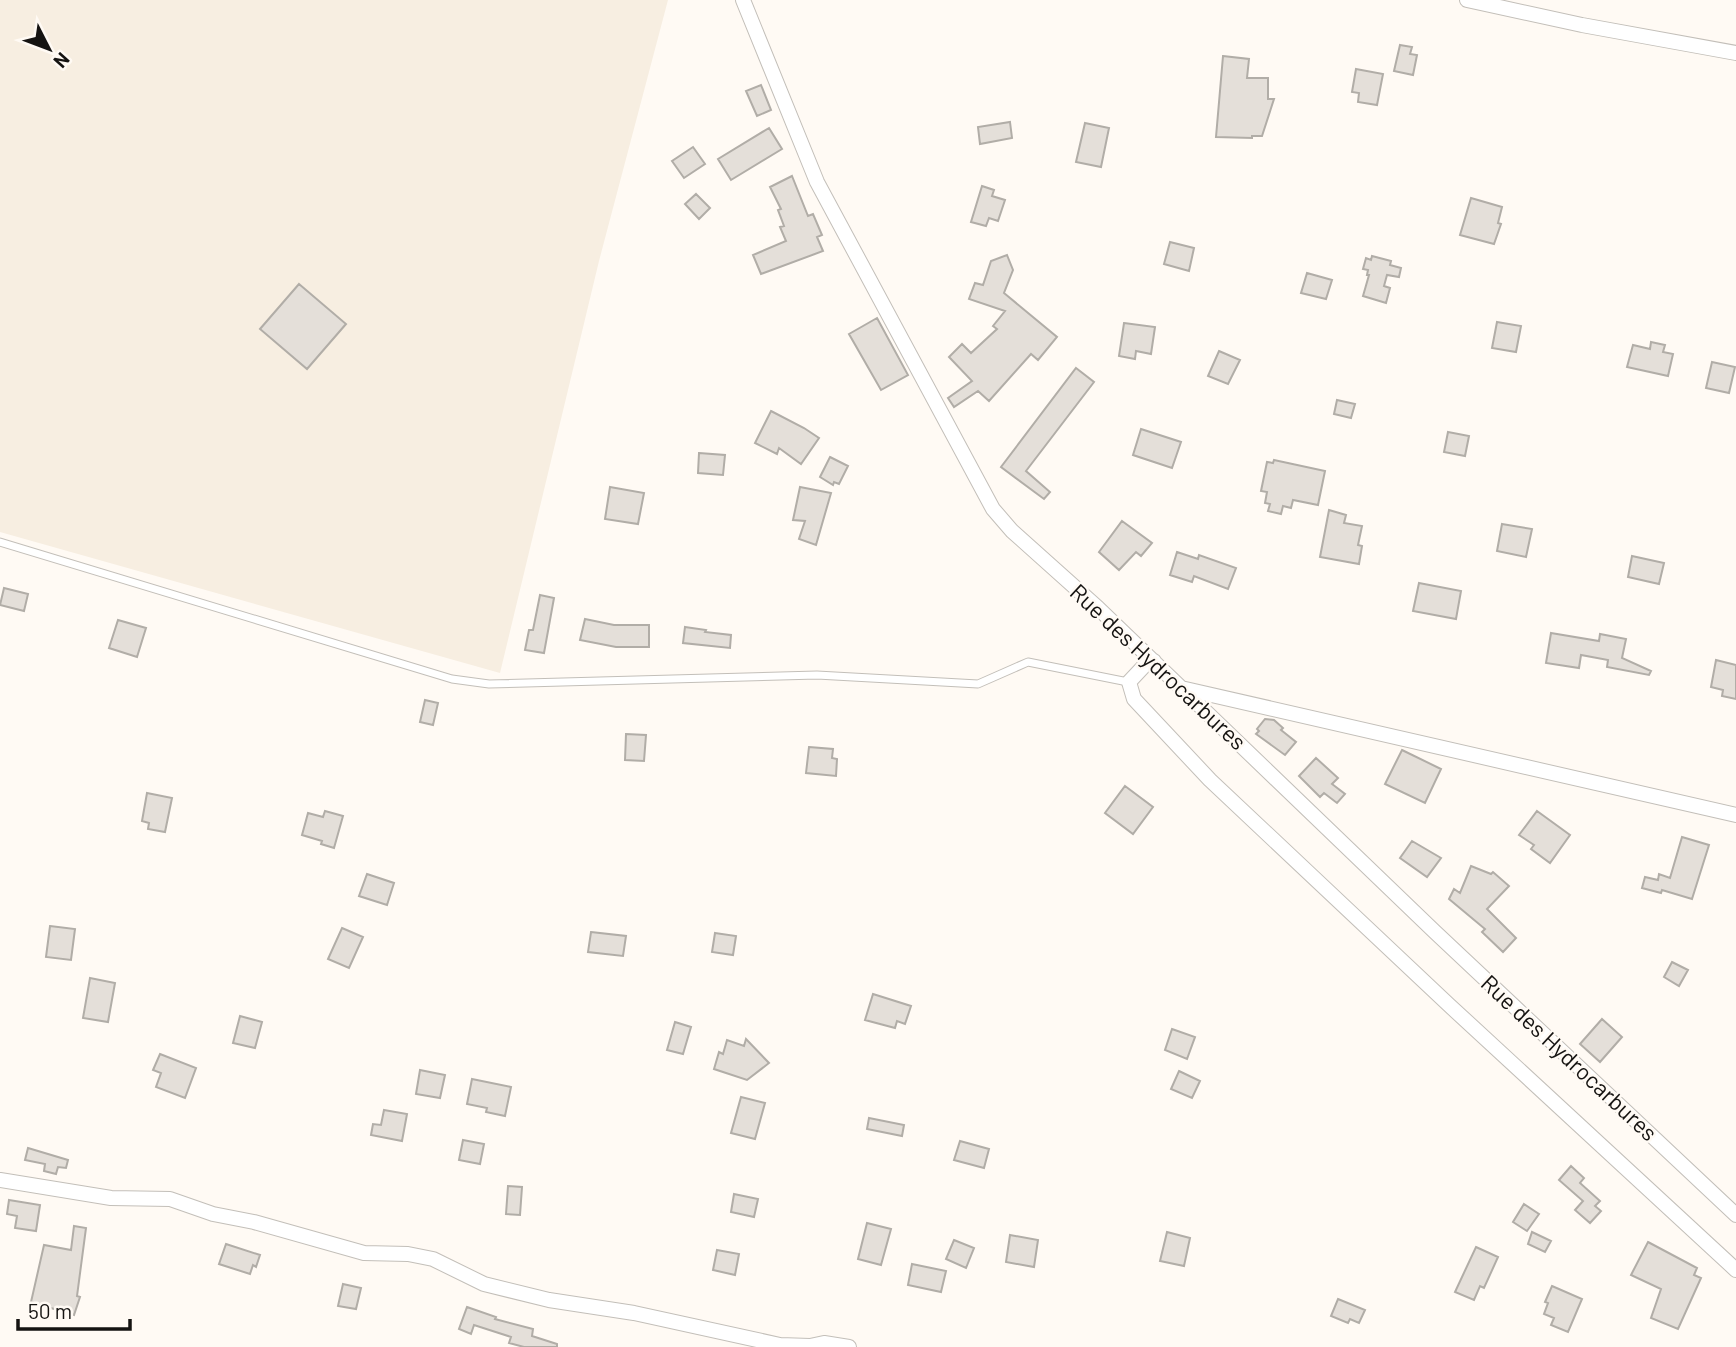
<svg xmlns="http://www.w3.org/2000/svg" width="1736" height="1347" viewBox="0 0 1736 1347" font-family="Barlow,sans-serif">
  <rect width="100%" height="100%" fill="#fffaf4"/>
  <!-- built -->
  <path fill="#f7eee1" d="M0,0h668l-69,261 -99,412 -500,-141z"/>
  <!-- building -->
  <path fill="#e4dfd9" stroke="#b1ada7" stroke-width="2" d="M1400,45l12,2 -2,7 7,1 -4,20 -19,-4z
    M1223,56l26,3 -2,19h21v21h6l-12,37h-10v2l-36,-1z
    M1356,69l27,5 -6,31 -19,-3 1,-9 -7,-1z
    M761,85l10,25 -14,6 -11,-25z
    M1010,122l2,16 -32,6 -2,-17z
    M1085,123l24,5 -8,39 -25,-5z
    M769,128l13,21 -51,31 -13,-21z
    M693,147l12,17 -21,14 -12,-17z
    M792,176l16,40 5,-2 9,21 -5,2 6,14 -62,23 -8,-19 33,-14 -6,-14 4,-1 -6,-16 3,-1 -11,-22z
    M982,186l12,4 -2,6 13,4 -7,21 -9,-3 -3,8 -15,-4z
    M696,194l14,14 -11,11 -14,-15z
    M1471,198l31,9 -4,16 3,1 -7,20 -34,-9z
    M1170,242l24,6 -5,23 -25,-7z
    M1007,255l6,15 -9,23 53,44 -19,23 -7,-6 -42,47 -11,-10 -24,16 -6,-9 24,-17 -23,-24 13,-13 9,9 26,-24 -4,-3 12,-15 -36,-12 6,-16 8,2 8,-24z
    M1372,256l19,5 -1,4 11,3 -2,9 -12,-2 -3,11 6,2 -4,15 -23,-7 6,-21h-2l1,-5 -5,-1 3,-11 5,2z
    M1307,273l25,7 -6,19 -25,-6z
    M299,284l47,40 -39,45 -47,-40z
    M877,318l31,57 -27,15 -32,-56z
    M1497,322l24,4 -5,26 -24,-4z
    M1124,323l31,4 -4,27 -15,-3 -1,8 -16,-3z
    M1651,342l14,3 -2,7 10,2 -5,22 -41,-9 6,-22 17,4z
    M1219,351l21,9 -12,24 -20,-8z
    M1712,362l23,5 -6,26 -23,-5z
    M1076,368l18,14 -68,89 24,21 -6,7 -43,-32z
    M1337,400l18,4 -4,14 -17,-4z
    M771,411l33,17 15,10 -18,26 -22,-16 -2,6 -22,-11z
    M1141,429l40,13 -9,26 -39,-13z
    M1448,432l21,4 -4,20 -21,-4z
    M699,453l26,2 -2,20 -25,-2z
    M830,457l18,9 -9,18 -5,-2 -1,3 -13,-8z
    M1274,460l51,11 -7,34 -25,-5 -2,8 -8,-2 -2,8 -13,-3 2,-7 -5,-1 2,-11 -6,-1 6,-29 6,1z
    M610,487l34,6 -6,31 -33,-5z
    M800,487l31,6 -15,52 -17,-6 6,-18 -12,-1z
    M1329,510l17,5 -2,8 18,3 -4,19 4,1 -3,18 -39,-7z
    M1122,521l30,22 -11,13 -5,-4 -17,18 -20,-18z
    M1502,524l30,5 -6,28 -29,-6z
    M1177,552l21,7 1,-4 37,13 -8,21 -34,-13 -2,6 -22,-7z
    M1632,556l32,7 -5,21 -31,-7z
    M1419,583l42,8 -5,28 -43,-8z
    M4,588l24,6 -4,17 -24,-6z
    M540,595l14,3 -10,55 -19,-3 4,-20h4z
    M585,619l29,6h35v22h-33l-36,-7z
    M118,620l28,8 -9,29 -28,-9z
    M685,627l21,3 -1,2 26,3 -1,13 -47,-5z
    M1551,633l48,8 1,-7 26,5 -4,19 29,13 -2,4 -42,-8 1,-7 -27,-5 -2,13 -33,-5z
    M1716,660l20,5v34l-14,-3 1,-6 -12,-3z
    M425,700l13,3 -5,22 -13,-3z
    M1265,719l9,1 9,8 -2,2 15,12 -11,13 -29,-21 3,-3 -2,-2z
    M626,734l20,1 -2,26 -19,-1z
    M809,747l24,2 -1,9 5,1 -1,17 -30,-3z
    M1402,750l39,19 -16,34 -40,-19z
    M1316,758l22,20 -6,6 13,10 -8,9 -13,-10 -4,4 -21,-21z
    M1125,786l28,21 -20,27 -28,-21z
    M147,793l25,5 -7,34 -17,-3 1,-6 -7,-2z
    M325,811l18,5 -9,32 -13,-4 1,-3 -20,-6 6,-22 15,4z
    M1537,811l33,24 -20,28 -19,-14 3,-4 -15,-10z
    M1682,837l27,8 -17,54 -30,-9 -1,3 -19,-5 3,-11 13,3 1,-6 11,4z
    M1412,841l29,17 -14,19 -27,-19z
    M1471,866l20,8 2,-2 16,14 -22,23 29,29 -13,14 -21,-20 3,-3 -36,-30 5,-10 6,4z
    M367,874l27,9 -7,22 -28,-9z
    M50,926l25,3 -4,31 -25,-3z
    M342,928l21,9 -14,31 -21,-9z
    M591,932l35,4 -3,20 -35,-4z
    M715,933l21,3 -3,19 -21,-3z
    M1672,962l16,8 -9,16 -15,-9z
    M90,978l25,5 -7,39 -25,-4z
    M873,994l38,12 -6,18 -8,-3 -2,7 -30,-8z
    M240,1016l22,6 -7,26 -22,-5z
    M1602,1019l20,18 -22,25 -20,-18z
    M675,1022l16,5 -8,27 -16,-4z
    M1172,1029l23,8 -8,22 -22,-9z
    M746,1039l23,24 -22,17 -33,-11 5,-17 4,2 4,-14 17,6z
    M160,1054l36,14 -11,30 -29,-11 5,-14 -8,-3z
    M420,1070l25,5 -5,23 -24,-4z
    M1179,1071l21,10 -8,17 -21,-9z
    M472,1079l39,8 -6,29 -19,-4 1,-4 -20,-4z
    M741,1097l24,6 -10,36 -24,-6z
    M384,1110l23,4 -5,27 -31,-6 2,-11 8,1z
    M869,1118l35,7 -2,11 -35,-7z
    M463,1140l21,4 -4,20 -21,-4z
    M960,1141l29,8 -5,19 -30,-8z
    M28,1148l40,12 -2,8 -8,-1 -2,7 -12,-3 1,-7 -20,-4z
    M1571,1166l13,12 -4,5 20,18 -5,5 6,5 -11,12 -15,-13 8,-9 -24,-21z
    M508,1186l14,1 -2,28 -14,-1z
    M734,1194l24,5 -4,18 -23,-5z
    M9,1200l31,5 -4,26 -21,-3 2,-12 -10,-2z
    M1524,1204l15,10 -12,17 -14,-9z
    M867,1223l24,6 -10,36 -23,-6z
    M74,1226l12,2 -9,68 3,1 -6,18 -43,-13 13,-57 27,5z
    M1167,1232l23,6 -6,28 -24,-5z
    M1532,1232l19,9 -6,11 -17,-8z
    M1010,1235l28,5 -4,27 -28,-5z
    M954,1240l20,8 -8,20 -20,-9z
    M1648,1242l49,26 -3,7 7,3 -23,51 -27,-11 10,-29 -30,-14z
    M226,1244l34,11 -4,12 -3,-2 -3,9 -31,-10z
    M1476,1247l22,10 -14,31 -4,-2 -6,14 -19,-8z
    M717,1250l22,4 -4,21 -22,-5z
    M912,1264l34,7 -5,21 -33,-7z
    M343,1284l18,4 -5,21 -18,-3z
    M1552,1286l30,13 -14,33 -17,-7 3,-7 -10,-4 4,-11 -3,-1z
    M1338,1299l27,11 -6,13 -9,-4 -2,4 -17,-7z
    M467,1307l29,10 -1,2 38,10 -1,7 25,8v3h-33l-15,-4 2,-6 -37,-12 -3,9 -12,-5z"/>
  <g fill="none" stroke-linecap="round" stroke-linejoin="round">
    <defs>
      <path id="service" d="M0,542l452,137 37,5 328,-9 161,9 50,-22 100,20"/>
      <path id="minor" d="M743,0l74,182 176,327 19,22 86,77 337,324 301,283
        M1467,0l115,25 154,28
        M1154,661l-9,4 -16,17 5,17 76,81 239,225 287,265
        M1181,688l555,127
        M0,1180l111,18 59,1 43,15 41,8 110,31 44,1 25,5 51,25 65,16 85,13 146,32 30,1 14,-3 25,4"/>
    </defs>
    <!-- service casing -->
    <use href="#service" stroke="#c3bfb9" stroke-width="9"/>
    <!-- minor casing -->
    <use href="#minor" stroke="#c3bfb9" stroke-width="16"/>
    <!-- service -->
    <use href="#service" stroke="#fff" stroke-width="7"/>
    <!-- minor -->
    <use href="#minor" stroke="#fff" stroke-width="14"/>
  </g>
  <g text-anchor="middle" stroke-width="5" stroke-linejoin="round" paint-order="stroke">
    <!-- street labels -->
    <g font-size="23" fill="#151311" stroke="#fffaf4">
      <text transform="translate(1158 667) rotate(43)" y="8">Rue des Hydrocarbures</text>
      <text transform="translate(1569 1058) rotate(43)" y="8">Rue des Hydrocarbures</text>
    </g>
  </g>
  <!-- north arrow -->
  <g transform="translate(49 49) rotate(132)" stroke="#fffaf4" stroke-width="5" paint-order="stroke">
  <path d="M0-5L12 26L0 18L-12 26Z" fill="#151311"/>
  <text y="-10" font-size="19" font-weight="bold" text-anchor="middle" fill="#151311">N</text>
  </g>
  <!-- scale -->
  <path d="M18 1319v10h112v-10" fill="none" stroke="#151311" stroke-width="3.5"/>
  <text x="28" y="1319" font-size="21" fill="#151311" stroke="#fffaf4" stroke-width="5" paint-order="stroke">50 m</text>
</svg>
